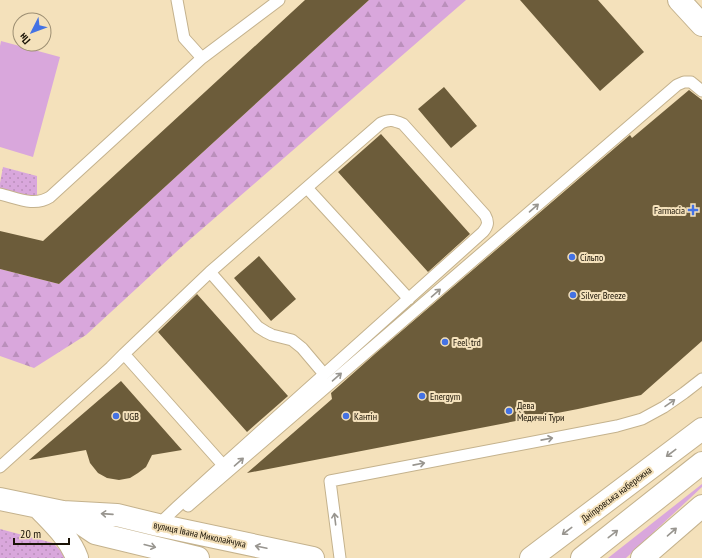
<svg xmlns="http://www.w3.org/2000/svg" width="702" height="558" viewBox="0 0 702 558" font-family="'PT Sans Narrow',sans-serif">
  <defs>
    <pattern id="forest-firs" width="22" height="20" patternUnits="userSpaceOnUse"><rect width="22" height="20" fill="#d9a7dc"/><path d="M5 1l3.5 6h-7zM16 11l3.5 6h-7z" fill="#ba8fbb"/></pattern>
    <pattern id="park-dots" width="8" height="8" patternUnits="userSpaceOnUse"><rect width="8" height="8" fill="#d9a7dc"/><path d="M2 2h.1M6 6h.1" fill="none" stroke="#ba8fbb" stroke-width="1.8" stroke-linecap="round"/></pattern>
  </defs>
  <rect width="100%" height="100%" fill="#f4e1bb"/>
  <!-- grass -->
  <path fill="#d9a7dc" d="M1,41l59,16 -27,100 -33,-10v-101z
    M702,484v3l-76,71h-18z"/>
  <!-- forest -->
  <path fill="url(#forest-firs)" d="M369,0h97l-279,242 -101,93 -52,33 -34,-12v-87l59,15z"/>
  <!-- park -->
  <path fill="url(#park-dots)" d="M3,167l34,9v22l-37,-9v-6z
    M0,529l53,14 15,15h-68z"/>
  <!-- building -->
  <path fill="#6c5c3a" d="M305,0h64l-310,284 -59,-15v-38l43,10z
    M520,0h78l46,52 -44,39z
    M444,87l33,39 -26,22 -33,-39z
    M689,90l13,10v241l-61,54 -63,14 -331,64 85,-74 -1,-6 45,-40 254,-218 2,3z
    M381,134l89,100 -42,38 -90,-100z
    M259,256l37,43 -25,22 -37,-43z
    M197,294l91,102 -41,36 -89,-100z
    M121,381l61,69 -30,5 -6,12 -8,6 -8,5 -11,2 -12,-2 -9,-5 -8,-10 -4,-13 -57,10z"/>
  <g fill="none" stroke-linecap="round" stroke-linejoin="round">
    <defs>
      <path id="service" d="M177,0l7,38 18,20
        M307,188l102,111
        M0,194c17,4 34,13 50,3l152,-139 77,-58
        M210,272l48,55 8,5 6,3 20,5 10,8 22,26
        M0,467l111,-100 13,-13 86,-82 171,-149c9,-4 12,-3 22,1l82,91c4,7 3,11 -2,17l-260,233 -99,-111
        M188,506l489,-421 7,-3h7l11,9
        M158,525l19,-18 46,-42
        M340,558l-10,-77 287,-55 25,-7 22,-12 20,-14 18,-14"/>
      <path id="minor" d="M0,499l63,13 54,3 41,10 155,33
        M38,507c14,15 32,31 39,51
        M64,512l31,21 103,25"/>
      <path id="tertiary" d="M679,0l23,25"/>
      <path id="secondary" d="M531,558l171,-129
        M582,558l120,-95
        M642,558l60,-52"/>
    </defs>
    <!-- service casing -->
    <use href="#service" stroke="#c4b28d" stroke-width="13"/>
    <!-- minor casing -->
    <use href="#minor" stroke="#c4b28d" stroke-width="24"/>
    <!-- tertiary casing -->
    <use href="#tertiary" stroke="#c4b28d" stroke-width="24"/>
    <!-- secondary casing -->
    <use href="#secondary" stroke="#c4b28d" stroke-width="24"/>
    <!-- service -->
    <use href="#service" stroke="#fff" stroke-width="11"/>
    <!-- minor -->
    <use href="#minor" stroke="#fff" stroke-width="22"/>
    <!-- tertiary -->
    <use href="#tertiary" stroke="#fff" stroke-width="22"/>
    <!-- secondary -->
    <use href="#secondary" stroke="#fff" stroke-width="22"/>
  </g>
  <!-- one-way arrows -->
  <defs><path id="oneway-shaft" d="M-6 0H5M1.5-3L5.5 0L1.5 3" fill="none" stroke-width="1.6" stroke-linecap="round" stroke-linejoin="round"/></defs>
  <g stroke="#98958f">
    <use href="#oneway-shaft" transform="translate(534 208) rotate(-41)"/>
    <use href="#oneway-shaft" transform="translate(436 293) rotate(-41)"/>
    <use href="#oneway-shaft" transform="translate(337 377) rotate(-41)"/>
    <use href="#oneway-shaft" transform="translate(670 403) rotate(-35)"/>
    <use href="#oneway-shaft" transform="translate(547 439) rotate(-11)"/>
    <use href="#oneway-shaft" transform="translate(671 453) rotate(143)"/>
    <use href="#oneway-shaft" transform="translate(239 462) rotate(-41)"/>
    <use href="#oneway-shaft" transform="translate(419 464) rotate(-11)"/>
    <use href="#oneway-shaft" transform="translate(107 514) rotate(-176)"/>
    <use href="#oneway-shaft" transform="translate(335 519) rotate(-97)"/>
    <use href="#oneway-shaft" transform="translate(567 531) rotate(143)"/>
    <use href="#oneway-shaft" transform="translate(672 532) rotate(-41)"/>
    <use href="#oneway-shaft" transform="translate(613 534) rotate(-38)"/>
    <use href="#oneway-shaft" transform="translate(150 546) rotate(14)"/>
    <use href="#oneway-shaft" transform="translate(261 547) rotate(-168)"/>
  </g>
  <!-- markers -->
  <g fill="#4472e4" stroke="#f4e1bb" stroke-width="1.5">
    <path d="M691 204h4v4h4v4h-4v4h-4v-4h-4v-4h4z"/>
    <circle cx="572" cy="257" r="4"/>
    <circle cx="573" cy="295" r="4"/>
    <circle cx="445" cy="342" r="4"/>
    <circle cx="422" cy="396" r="4"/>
    <circle cx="509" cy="411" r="4"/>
    <circle cx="116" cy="416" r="4"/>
    <circle cx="346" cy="416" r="4"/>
  </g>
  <g text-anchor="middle" stroke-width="4" stroke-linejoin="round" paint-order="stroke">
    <!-- poi labels -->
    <g font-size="10" fill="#1a1306" stroke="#f4e1bb" text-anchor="start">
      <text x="685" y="214" text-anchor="end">Farmacia</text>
      <text x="580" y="261">Сільпо</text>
      <text x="581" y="299">Silver Breeze</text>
      <text x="453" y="346">Feel_trd</text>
      <text x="430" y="400">Energym</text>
      <text x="517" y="409">Дева<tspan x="517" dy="12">Медичні Тури</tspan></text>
      <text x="124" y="420">UGB</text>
      <text x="354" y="420">Кантін</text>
    </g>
    <!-- street labels -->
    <g font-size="10" fill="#1a1306" stroke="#f4e1bb">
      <text transform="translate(616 494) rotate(-37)" y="4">Дніпровська набережна</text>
      <text transform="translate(200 534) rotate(12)" y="4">вулиця Івана Миколайчука</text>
    </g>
  </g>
  <!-- north arrow -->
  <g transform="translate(32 32) rotate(228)"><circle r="19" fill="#f4e1bb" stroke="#9d8f73"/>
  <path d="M0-3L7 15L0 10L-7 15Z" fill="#4472e4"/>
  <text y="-6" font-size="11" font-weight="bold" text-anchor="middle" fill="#1a1306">Пн</text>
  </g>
  <!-- scale -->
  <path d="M14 538v6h55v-6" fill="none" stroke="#1a1306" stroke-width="2"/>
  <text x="20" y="538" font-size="12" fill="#1a1306" stroke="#f4e1bb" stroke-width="3" paint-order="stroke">20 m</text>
</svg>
